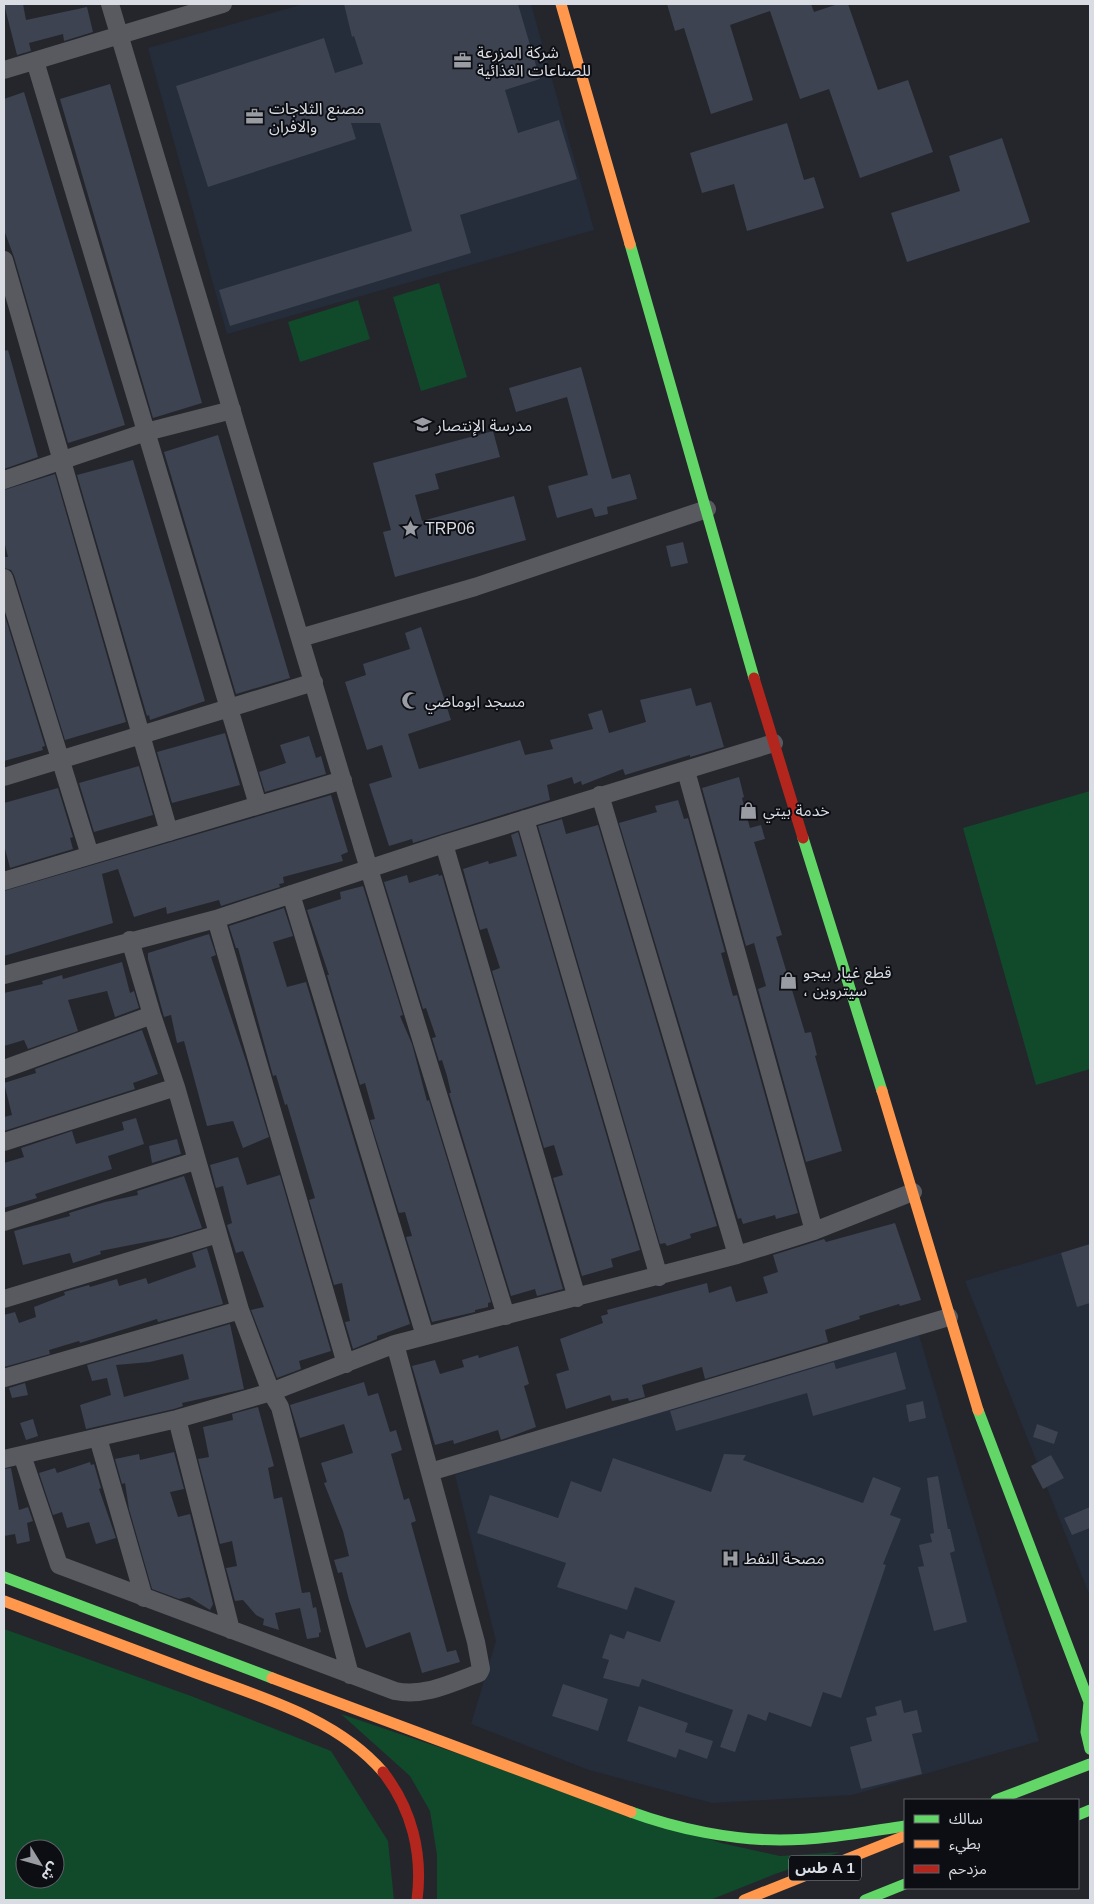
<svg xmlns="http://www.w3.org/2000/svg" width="1094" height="1904" viewBox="0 0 1094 1904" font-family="Arial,'Noto Sans Arabic',sans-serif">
  <rect width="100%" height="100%" fill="#24262c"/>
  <!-- built -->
  <path fill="#252c3a" d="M304,4h227l63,226 -367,104 -79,-286z
    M1090,1244v352l-125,-315z
    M916,1325l123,416 -187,54 -140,8 -123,-33 -118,-46 25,-83 -41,-166z"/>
  <!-- green -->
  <path fill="#11492b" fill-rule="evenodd" d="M439,283l28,94 -46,14 -28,-94z
    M358,300l12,39 -70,23 -12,-40z
    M1090,791v278l-54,16 -73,-257z
    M4,1629l187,67 140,55 57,90 6,59h-390zM25,1849h30v30h-30z
    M341,1714l380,129 59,13 60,-4 -65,22 -65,26h-273v-45l-7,-44 -20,-35z"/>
  <!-- building -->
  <path fill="#3d4350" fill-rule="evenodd" d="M4,4h19l3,16 61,-13 6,25 -29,9 -1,-7 -34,9 2,8 -14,4z
    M344,4h174l22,75 -35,11 13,43 41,-13 18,59 -117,36 11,38 -241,73 -11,-36 193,-59 -32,-108h-29l5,16 -148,48 -32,-101 148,-48 11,35 28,-9 -9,-28 -2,1z
    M667,4h144l3,8 24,-8h10l30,86 30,-10 25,72 -73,26 -31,-89 -29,10 -30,-88 -40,14 23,75 -42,14 -27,-86 -9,3z
    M110,84l92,319 -49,15 -93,-319z
    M24,92l101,333 -57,18 -54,-186 -10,-27v-131z
    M787,123l17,57 10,-3 10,31 -77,23 -13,-47 -32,9 -12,-40z
    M1002,138l28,84 -123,40 -16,-49 69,-22 -11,-35z
    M8,350l30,107 -34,12v-118z
    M581,367l31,112 18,-5 7,25 -30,8 1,7 -13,3 -3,-9 -35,10 -9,-32 40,-11 -21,-78 -51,15 -7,-24z
    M493,431l7,26 -65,17 4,15 -24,6 7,26 92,-25 12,44 -131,37 -12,-45 8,-2 -18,-67z
    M218,435l72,243 -54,16 -72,-242z
    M133,460l72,241 -55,19 -1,-5 -2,1 -70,-241z
    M55,474l71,248 -61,18 -51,-165 -3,-5 -7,-2v-11h4l-4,-16v-51z
    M683,542l5,21 -17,4 -5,-21z
    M4,613l41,133 -3,1 1,3 -39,11z
    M421,627l30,93 -43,14 11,35 101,-29 5,15 28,-6 -3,-9 43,-11 -5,-15 14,-4 7,23 37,-11 -6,-22 51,-12 5,18 15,-4 13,45 -34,10v-2l-65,20 -2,-6 -41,16 -1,-4 -7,3 -2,-7 -25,8 3,15 -137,43 -1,-4 -23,7 -20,-62 23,-7 -10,-32 -15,5 -22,-68 21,-7 -3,-11 47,-15 -5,-16z
    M225,733l15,52 -68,18 -15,-51z
    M309,736l7,22 5,-2 5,18 -61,18 -6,-20 27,-9 -6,-18z
    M139,766l14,49 -59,17 -15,-49z
    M739,777l5,20 -2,1 8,30 11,-3 4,14 -11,3 28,93 -6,2 29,96 6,-1 6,23 -2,1 27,95 -36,11 -48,-173 8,-3 -12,-43 -8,3 -44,-158z
    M58,788l15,49 -3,1 3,11 -63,19 -6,-23v-42z
    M331,795l17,57 -7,3 2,6 -60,16 1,6 -5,1 1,3 -59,19 -2,-6 -52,14 -1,-7 -32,10 -16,-48 -16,5 11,49 -109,33v-65z
    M678,800l6,19 4,-1 37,134 -4,1 12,43 4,-1 61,218 -22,6 -1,-4 -32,9 -2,-6 -3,1 -119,-396 38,-11 -2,-6z
    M562,819l4,15 32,-9 119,401 -27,8 1,4 -24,8 -2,-3 -5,1 -122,-418z
    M518,832l122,418 -29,9 2,8 -31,9 -29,-98 10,-3 -9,-30 -10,3 -52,-177 8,-3 -13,-40 -7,2 -17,-61 25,-8 1,3 28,-8 -6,-21z
    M438,874l1,2 3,-1 121,414 -26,7 -2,-7 -24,7 -62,-203h2l-4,-17 -5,-16 -3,1 -7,-23 4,-1 -10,-29 -3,1 -39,-127 23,-7 2,8z
    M363,886l40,129 -3,1 12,28 15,57 2,-1 62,202 -3,1v4l-13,3v2l-43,10 -26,-85 6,-1 -7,-24 -6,1 -29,-93 5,-1 -10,-36 -5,2 -33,-110h2l-22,-65 34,-11 -1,-7z
    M284,908l9,28 -20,6 14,45 19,-5 104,342 -33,12v3l-24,10 -8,-27 5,-1 -8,-38 -8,2 -25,-85 6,-2 -28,-94 -2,1 -9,-30 -3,1 -35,-128h-2l-7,-22z
    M209,934l7,21 -5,2 35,104 23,76 -26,11 -10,-27 -26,5 -23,-85 -7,2 -6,-28 -7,2 -16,-58v-6z
    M122,962l8,31 4,-2 5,17 -24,9 -8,-26 -39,9 10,31 -50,18 -4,-9 -20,6v-53l39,-9 -1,-3 20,-6 1,4z
    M142,1030l16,44 -25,9 2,6 -131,42v-14l8,-2 -8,-32 32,-10 -1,-4z
    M136,1118l8,26 -36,12 4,13 -77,25 2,4 -33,10v-45l20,-6 -3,-9 51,-17 4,13 48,-14 -2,-8z
    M177,1139l4,15 -29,9 -3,-17z
    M238,1157l9,28 33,-10 51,176 -32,10 2,8 -24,9 -26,-68 13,-3 -21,-56 -7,2 -9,-28 5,-2 -9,-37 -7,2 -6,-23z
    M184,1176l18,52 -30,9 -72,14 1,3 -28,9 -3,-10 -47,12 -9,-34 56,-15 -1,-3 36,-11 33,-7 -1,-4z
    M895,1223l26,77 -21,6 -1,-2 -40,12 1,3 -35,11 3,12 -123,37 -3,-12 -60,18 3,12 -16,4 -1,-3 -16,3 -2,-6 -44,14 -10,-35 13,-4 -9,-31 43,-16 -2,-7 7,-2 -1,-4 100,-27 2,10 22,-7 5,16 32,-9 -5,-16 15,-5 -5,-17 51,-16 2,3z
    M1090,1244v59l-13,4 -16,-54z
    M207,1248l16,56 -65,18 -1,-3 -77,24 -1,-2 -30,9 1,4 -46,13v-52l11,-3 4,11 17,-6 -2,-10 31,-12 -1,-3 25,-7 1,2 27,-8 2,7 27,-8 2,6 48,-17 -4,-14z
    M230,1324l14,65 -62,14 1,3 -9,3 -88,20 -6,-24 31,-10 -4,-17 -15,3 -5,-16zM183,1354l6,25 -65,18 -8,-32 34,-3z
    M518,1346l11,38 -5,2 12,41 -35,13 -3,-10 -44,14 -1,-4 -18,5 -23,-79 23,-6 5,14 24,-7 -2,-7 16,-5 1,3z
    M896,1352l10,37 -93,27 -6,-23 -131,38 -6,-20 164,-49 2,7z
    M364,1382l4,14 10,-3 12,39 6,-2 6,20 -11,4 13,46 5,-2 7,23 -5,2 36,129 9,-2 4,12 -38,11 -12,-41 -44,16 -17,-48 -7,-28 -4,1 -4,-13 15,-4 -6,-25 -19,-48 3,-1 -6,-19 32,-10 -9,-29 -44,14 -10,-33z
    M25,1383l3,12 -16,3 -3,-10z
    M923,1401l3,17 -17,4 -3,-17z
    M258,1407l16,59 -6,2 6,31 8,-2 20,96 8,-1 3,16 3,-1 5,25 -2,1v4l-12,2 -7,-31 -25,5 4,17 -16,-5 1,-6 -8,-4 -13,-15 -8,1 -9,-33 11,-2 -5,-25 -12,3 -22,-85 11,-2 -6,-30 30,-7 -1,-6z
    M33,1419l5,17 -12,4 -6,-17z
    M1037,1424l21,8 -4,12 -21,-7z
    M174,1452l10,37 -14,3 8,25 12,-3 23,90 -3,6 -21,-13 -10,2 -27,-10 -23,-80 -4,-26 -3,1 -7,-25 24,-5 1,6z
    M724,1454l22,1 -3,5 120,43 10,-26 28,11 -11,27 11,4 -18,45 3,1 -45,133 -18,-6 -12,35 -42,-15 -3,9 -18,-7 -13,38 -15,-5 13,-37 -91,-31 -3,8 -36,-9 6,-18 -7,-2 8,-24 14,5 3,-8 33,11 15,-41 -40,-14 -8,23 -70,-23 9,-24 -89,-30 13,-38 68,23 13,-37 30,11 12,-34 98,34z
    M1051,1455l13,23 -21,11 -12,-23z
    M90,1462l1,3 3,-1 7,24 -2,1 17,49 -20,6 -7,-22 -22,6 -5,-16 -9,3 -14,-42 16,-5 2,5z
    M11,1468l8,42 9,-3 5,14 -6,2 3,18 -13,3 -2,-10 -11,2v-67z
    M938,1476l10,53h2l5,22 -5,2 17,69 -33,9 -16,-64 6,-1 -5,-21 13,-3 -2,-8 4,-1 -7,-55z
    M1090,1507v21l-18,7 -8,-17z
    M563,1684l45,15 -10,32 -46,-15z
    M901,1700l3,13 13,-3 5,22 -10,2 10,40 -61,15 -11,-42 22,-6 -6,-23 11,-3 -2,-8z
    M639,1706l49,17 -3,9 28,9 -6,18 -28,-10 -3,9 -49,-17z"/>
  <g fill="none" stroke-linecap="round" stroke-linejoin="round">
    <!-- street -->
    <path stroke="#585a60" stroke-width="18" d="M110,4l259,865 137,447
      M35,61l223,744
      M4,70l219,-66
      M4,260l165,572
      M4,480l142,-48 86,-22
      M4,578l86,277
      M300,638l175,-51 232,-78
      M686,771l128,460
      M4,777l310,-95
      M600,795l137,460
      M525,819l134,458
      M444,844l133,454
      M4,881l339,-101
      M291,894l134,442
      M216,919l130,445
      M130,940l22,75 24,72 64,223 31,82 9,15 70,268
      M4,975l212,-56 228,-75 330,-101
      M4,1069l148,-54
      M4,1142l172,-55
      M4,1222l191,-61
      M4,1299l214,-65
      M4,1378l236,-68
      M177,1419l54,211
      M98,1438l46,160
      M22,1455l37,110 336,126c30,6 57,-8 84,-18l2,-4 -5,-27 -81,-298
      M4,1459l173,-40 94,-27 124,-48 342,-89 77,-24 99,-39
      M430,1472l519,-155"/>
    <!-- fast -->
    <path stroke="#63d668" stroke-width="11" d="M630,244l124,434
      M803,838l79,253
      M978,1410l111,292 -3,30 4,17
      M4,1577l268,101
      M996,1800l94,-36
      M631,1812c46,17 101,28 149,28 42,0 84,-8 125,-14
      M1078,1815l12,-5
      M865,1900l40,-16"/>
    <!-- slow -->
    <path stroke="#ff974d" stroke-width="11" d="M561,4l69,240
      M882,1091l96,319
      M4,1601c61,23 123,46 184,69 68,26 147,46 195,102
      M272,1678l359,134
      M744,1900l158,-63"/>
    <!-- jam -->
    <path stroke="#b3261e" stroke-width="11" d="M754,678l49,160
      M383,1772c29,37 40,82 34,128"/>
  </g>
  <!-- icons -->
  <defs>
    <symbol id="office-bare" viewBox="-9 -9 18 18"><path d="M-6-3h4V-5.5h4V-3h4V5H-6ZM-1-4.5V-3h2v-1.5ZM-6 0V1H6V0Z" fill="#9a9ca3" stroke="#0c0e13" stroke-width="2.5" paint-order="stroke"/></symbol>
    <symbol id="school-bare" viewBox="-9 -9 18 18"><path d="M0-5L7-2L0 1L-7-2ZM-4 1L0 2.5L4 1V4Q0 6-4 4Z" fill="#9a9ca3" stroke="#0c0e13" stroke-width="2.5" paint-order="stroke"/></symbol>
    <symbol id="sight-bare" viewBox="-9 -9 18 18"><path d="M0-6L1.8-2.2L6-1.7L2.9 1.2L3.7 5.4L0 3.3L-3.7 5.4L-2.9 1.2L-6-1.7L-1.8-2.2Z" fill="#9a9ca3" stroke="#0c0e13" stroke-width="2.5" paint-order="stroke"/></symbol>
    <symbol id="mosque-bare" viewBox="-9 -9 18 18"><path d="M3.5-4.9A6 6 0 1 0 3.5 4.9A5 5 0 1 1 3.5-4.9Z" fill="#9a9ca3" stroke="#0c0e13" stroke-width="2.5" paint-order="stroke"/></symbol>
    <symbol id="shop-bare" viewBox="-9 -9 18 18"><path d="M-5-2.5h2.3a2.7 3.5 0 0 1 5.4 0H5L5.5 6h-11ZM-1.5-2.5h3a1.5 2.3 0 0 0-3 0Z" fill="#9a9ca3" stroke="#0c0e13" stroke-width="2.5" paint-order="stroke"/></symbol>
    <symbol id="hospital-bare" viewBox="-9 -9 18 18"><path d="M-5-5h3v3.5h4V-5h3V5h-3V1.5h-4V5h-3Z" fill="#9a9ca3" stroke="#0c0e13" stroke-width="2.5" paint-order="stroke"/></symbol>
  </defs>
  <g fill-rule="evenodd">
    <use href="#office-bare" x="450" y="48" width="25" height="25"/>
    <use href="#office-bare" x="242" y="104" width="25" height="25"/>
    <use href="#school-bare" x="410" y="412" width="25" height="25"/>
    <use href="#sight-bare" x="398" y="516" width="25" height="25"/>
    <use href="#mosque-bare" x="398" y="688" width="25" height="25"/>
    <use href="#shop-bare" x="736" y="798" width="25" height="25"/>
    <use href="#shop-bare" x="776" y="968" width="25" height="25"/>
    <use href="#hospital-bare" x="718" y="1546" width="25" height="25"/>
  </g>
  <g text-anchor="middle" stroke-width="4" stroke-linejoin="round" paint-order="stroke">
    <!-- shield labels -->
    <rect fill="#0c0e13" stroke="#9c9ea5" stroke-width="1" x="789" y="1855.5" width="72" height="25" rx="4"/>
    <g font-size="15" font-weight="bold" fill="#d9dce3">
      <text x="825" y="1873">طس A 1</text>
    </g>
    <!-- poi labels -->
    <g font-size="16" fill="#d9dce3" stroke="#0c0e13" text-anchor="start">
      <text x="477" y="58">شركة المزرعة<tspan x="477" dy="18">للصناعات الغذائية</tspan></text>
      <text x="269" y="114">مصنع الثلاجات<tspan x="269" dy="18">والافران</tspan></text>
      <text x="436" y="431">مدرسة الإنتصار</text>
      <text x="425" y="534">TRP06</text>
      <text x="425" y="707">مسجد ابوماضي</text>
      <text x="763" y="816">خدمة بيتي</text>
      <text x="803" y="978">قطع غيار بيجو<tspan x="803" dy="18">، سيتروين</tspan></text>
      <text x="744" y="1564">مصحة النفط</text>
    </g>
  </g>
  <!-- border -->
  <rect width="1094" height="1904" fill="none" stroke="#d9dce3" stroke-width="10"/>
  <!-- legend -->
  <rect x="904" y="1799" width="175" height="90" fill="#0c0e13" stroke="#5e6066"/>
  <rect x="914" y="1815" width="25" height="8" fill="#63d668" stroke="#5e6066"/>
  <text x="949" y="1824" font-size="15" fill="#d9dce3">سالك</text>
  <rect x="914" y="1840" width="25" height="8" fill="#ff974d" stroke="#5e6066"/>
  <text x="949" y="1849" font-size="15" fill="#d9dce3">بطيء</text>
  <rect x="914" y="1865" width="25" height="8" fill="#b3261e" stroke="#5e6066"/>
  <text x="949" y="1874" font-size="15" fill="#d9dce3">مزدحم</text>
  <!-- north arrow -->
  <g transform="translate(40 1864) rotate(127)"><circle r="24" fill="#0c0e13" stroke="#5e6066"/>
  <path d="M0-4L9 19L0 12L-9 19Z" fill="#9a9ca3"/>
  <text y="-8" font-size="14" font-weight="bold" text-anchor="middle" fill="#d9dce3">ش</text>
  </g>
</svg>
